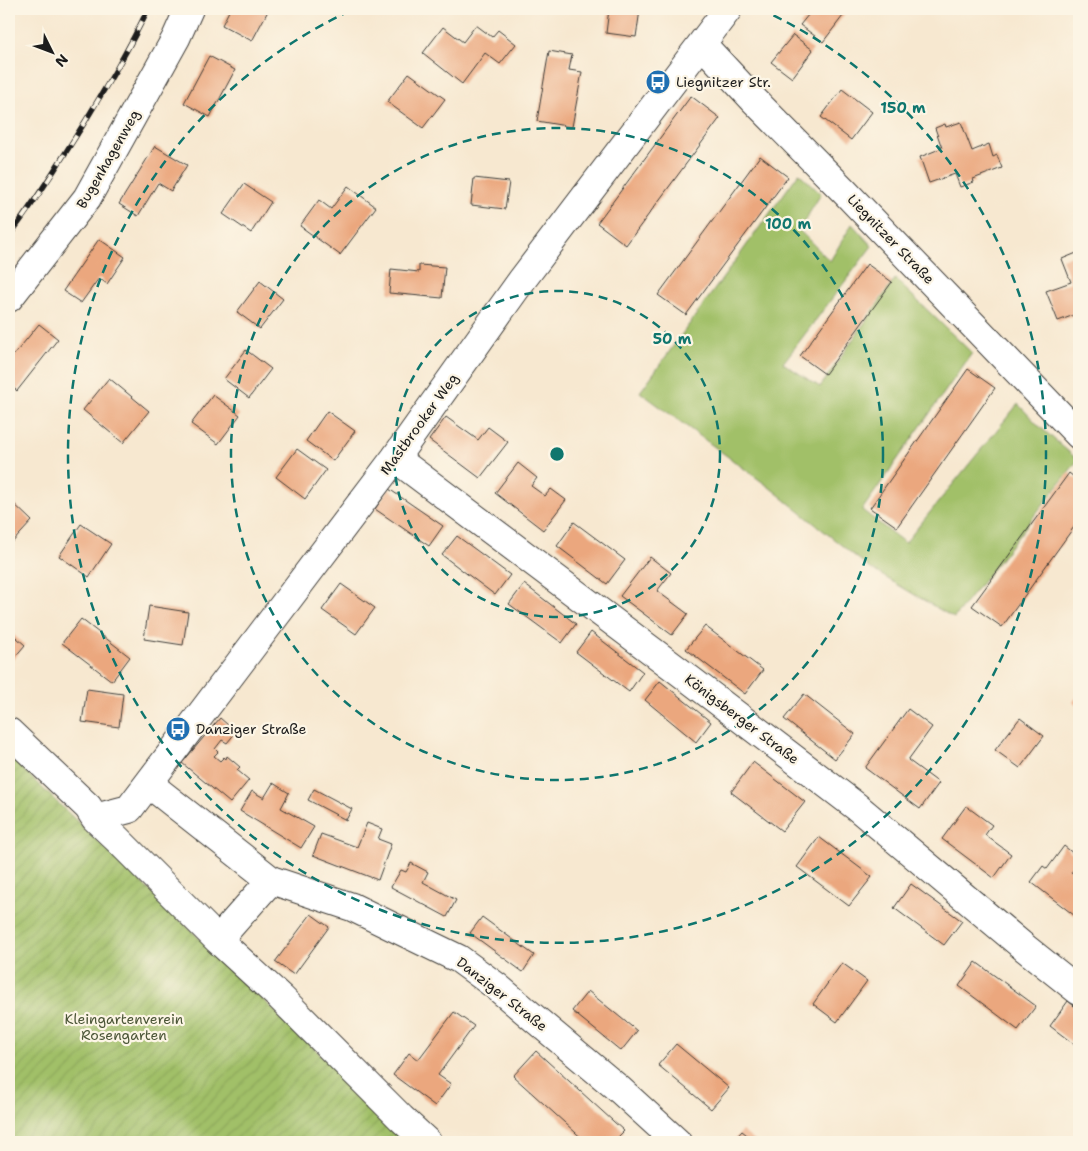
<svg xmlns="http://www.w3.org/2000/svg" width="1088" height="1151" viewBox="0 0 1088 1151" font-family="'Shantell Sans',sans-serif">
  <defs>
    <pattern id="garden-furrows" width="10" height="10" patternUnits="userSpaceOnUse" patternTransform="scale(1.25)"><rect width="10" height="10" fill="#a1c068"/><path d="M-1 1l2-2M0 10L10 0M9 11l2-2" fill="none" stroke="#8aa45a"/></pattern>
  </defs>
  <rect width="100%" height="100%" fill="#fcf5e5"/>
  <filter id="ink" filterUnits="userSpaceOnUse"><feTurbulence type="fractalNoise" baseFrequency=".02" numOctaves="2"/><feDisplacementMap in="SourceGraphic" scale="10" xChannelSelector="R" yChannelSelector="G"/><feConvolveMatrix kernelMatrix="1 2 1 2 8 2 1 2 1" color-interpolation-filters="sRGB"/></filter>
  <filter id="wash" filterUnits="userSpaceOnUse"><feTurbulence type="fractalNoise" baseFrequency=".0096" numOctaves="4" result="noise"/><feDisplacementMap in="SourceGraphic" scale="20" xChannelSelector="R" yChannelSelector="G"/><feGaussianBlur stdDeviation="1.12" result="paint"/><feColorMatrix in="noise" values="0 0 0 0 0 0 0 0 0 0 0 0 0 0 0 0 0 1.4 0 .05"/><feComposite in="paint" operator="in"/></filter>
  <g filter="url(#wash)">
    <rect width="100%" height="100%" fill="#f7e8d0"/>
    <!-- green -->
    <path fill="#a1c068" stroke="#5e6e42" d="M799,173l22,21 -22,36 31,31 22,-37 20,22 -89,117 37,24 75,-108 77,74 -110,157 43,33 113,-139 21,22 39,34 -124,158 -83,-49 -102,-82 -129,-95z"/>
    <!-- garden -->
    <path fill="url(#garden-furrows)" stroke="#5e6e42" d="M9,756l403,386h-403z"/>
    <g id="blocks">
      <!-- building -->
      <path fill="#eba77e" d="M230,9h39l-17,32 -30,-16z
        M609,9h24l7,1 -4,27 -30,-4z
        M813,9h29l4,3 -23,30 -23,-17z
        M476,25l16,12 6,-7 18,14 -16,20 -15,-11 -23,31 -39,-31 20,-26 20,15z
        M793,35l20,15 -21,28 -21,-16z
        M549,51l23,4 -3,15 13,2 -10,55 -35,-6z
        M209,56l26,14 -25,47 -26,-14z
        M409,73l36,26 -22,29 -36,-26z
        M842,89l30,23 -21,28 -30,-23z
        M691,96l29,22 -94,127 -29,-22z
        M961,122l11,29 17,-7 4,13 4,-2 5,13 -29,11 1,3 -14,5 -5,-13 -26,9 -9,-26 22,-9 -7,-20 10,-4 1,3z
        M155,146l32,19 -16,26 -13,-8 -20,33 -19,-12z
        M760,156l28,21 -102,138 -28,-20z
        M474,178l35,4 -4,27 -34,-4z
        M244,184l27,18 -20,31 -28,-19z
        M348,186l28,21 -36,48 -40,-29 19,-26 12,9z
        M99,239l26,18 -18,27 -8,-6 -18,25 -18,-12z
        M1079,252v68l-2,-6 -19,7 -12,-30 25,-9 -9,-23z
        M867,264l25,18 -67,92 -25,-18z
        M419,265l26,2 -3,31 -53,-5 2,-24 28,3z
        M260,281l23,18 -23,30 -23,-17z
        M39,324l19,15 -41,52 -8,-7v-23z
        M246,350l25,19 -22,29 -25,-19z
        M968,369l27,19 -98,139 -27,-19z
        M109,378l40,33 -26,32 -40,-33z
        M213,395l27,20 -22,29 -27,-20z
        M327,411l28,20 -22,30 -27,-20z
        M446,417l32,23 10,-13 20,15 -28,36 -51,-38z
        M297,449l29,21 -21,29 -29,-22z
        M518,463l19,15 -6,8 14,10 6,-7 15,11 -23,30 -48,-37z
        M1069,473l10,8v39l-77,107 -30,-21z
        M389,489l54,37 -14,20 -54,-37z
        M9,499l23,22 -23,25z
        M574,522l51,38 -18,24 -50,-38z
        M81,524l30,20 -22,33 -30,-21z
        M457,536l53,39 -15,20 -53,-40z
        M650,557l21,16 -14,18 31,23 -16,21 -52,-39z
        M341,584l34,24 -19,26 -34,-24z
        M524,584l52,40 -14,19 -53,-39z
        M149,606l39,6 -5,33 -39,-6z
        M81,619l49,38 -18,24 -50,-38z
        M705,626l58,44 -18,24 -59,-45z
        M9,631l16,14 -16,19z
        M591,632l52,40 -14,20 -53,-40z
        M660,681l51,41 -15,20 -51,-42z
        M87,689l36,5 -4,33 -37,-5z
        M804,694l51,40 -20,25 -51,-40z
        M1079,694v14l-6,-6z
        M908,709l24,18 -24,33 31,23 -19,26 -55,-41z
        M220,718l16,14 -9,11 -5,-3 -7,9 3,3 -4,4 6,5 4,-4 2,2 1,-3 13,11 -3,3 12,10 -19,23 -48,-40z
        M1020,718l24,18 -24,32 -25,-18z
        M753,762l52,40 -23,29 -51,-39z
        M273,783l16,10 -8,15 33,19 -13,21 -61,-37 12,-20 12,7z
        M314,789l38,20 -6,11 -38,-20z
        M966,806l26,19 -7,10 26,19 -17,24 -52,-39z
        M367,823l15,6 -4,10 13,5 -13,36 -65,-25 8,-21 36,13z
        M819,837l53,40 -23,29 -52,-39z
        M1064,846l15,12v4l-8,11 8,6v40l-48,-37 12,-16 4,3z
        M411,863l17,9 -5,10 33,18 -9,17 -56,-30 10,-17 5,2z
        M911,884l51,37 -18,24 -50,-37z
        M311,914l18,13 -35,48 -19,-13z
        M482,917l52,38 -11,17 -53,-39z
        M976,962l60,44 -18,24 -59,-44z
        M842,963l25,18 -30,41 -24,-18z
        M588,991l49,40 -16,20 -49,-40z
        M1068,1001l11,9v38l-29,-22z
        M454,1012l20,14 -36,49 13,9 -16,22 -42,-31 16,-22 9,7z
        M676,1044l53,44 -18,21 -53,-44z
        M536,1051l88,80 -11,11h-27l-73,-66z
        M742,1131l14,11h-24z"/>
    </g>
  </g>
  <g filter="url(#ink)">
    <use href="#blocks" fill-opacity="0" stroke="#3d3b37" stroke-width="1"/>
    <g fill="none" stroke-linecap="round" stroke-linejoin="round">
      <defs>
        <path id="minor" d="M702,44l52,56 90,91 235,244
          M9,298l78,-100 89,-160 13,-29
          M395,458l285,214 177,135 168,141 54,43
          M9,732l79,75 7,11 22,21 101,101 63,58 120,120 26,24
          M149,784l122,96 -53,60
          M95,818l34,-9 266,-351 127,-178 206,-271
          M271,880l81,27 107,52 37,27 39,33 85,71 57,52"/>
      </defs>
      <!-- minor casing -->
      <use href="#minor" stroke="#3d3b37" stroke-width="30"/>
      <!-- minor -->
      <use href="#minor" stroke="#fff" stroke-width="28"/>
      <defs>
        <path id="rail" d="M9,236c27,-35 50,-73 74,-111 23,-38 46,-76 65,-116"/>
      </defs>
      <!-- rail casing -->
      <use href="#rail" stroke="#1c1c1c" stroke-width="5.5"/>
      <!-- rail -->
      <use href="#rail" stroke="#fcf5e5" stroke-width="4" stroke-dasharray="11" stroke-linecap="butt"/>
    </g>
  </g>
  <!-- distance rings -->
  <g fill="none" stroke="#0f766e" stroke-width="2.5" stroke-dasharray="9 6">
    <circle cx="557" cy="454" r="163"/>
    <circle cx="557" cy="454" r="326"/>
    <path d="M760 9A489 489 0 1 1 354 9"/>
  </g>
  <!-- icons -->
  <defs>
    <symbol id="bus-disc" viewBox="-11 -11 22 22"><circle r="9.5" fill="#1f6fb2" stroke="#fcf5e5"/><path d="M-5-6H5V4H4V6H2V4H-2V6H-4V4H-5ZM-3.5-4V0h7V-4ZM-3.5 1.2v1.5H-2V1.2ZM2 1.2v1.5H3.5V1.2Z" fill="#fff"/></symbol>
  </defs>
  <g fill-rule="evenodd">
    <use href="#bus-disc" x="644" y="68" width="28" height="28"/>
    <use href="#bus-disc" x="164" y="715" width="28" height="28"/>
  </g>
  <g text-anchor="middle" stroke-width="4.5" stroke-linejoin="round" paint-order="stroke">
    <!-- poi labels -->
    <g font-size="14" fill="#1c1c1c" stroke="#fcf5e5" text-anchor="start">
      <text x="676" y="87">Liegnitzer Str.</text>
      <text x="196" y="734">Danziger Straße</text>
    </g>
    <!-- street labels -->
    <g font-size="14" fill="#1c1c1c" stroke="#fcf5e5">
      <text transform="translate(108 159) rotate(-60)" y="5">Bugenhagenweg</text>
      <text transform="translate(891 239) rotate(46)" y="5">Liegnitzer Straße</text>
      <text transform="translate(419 424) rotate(-54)" y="5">Mastbrooker Weg</text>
      <text transform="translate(742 719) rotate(37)" y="5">Königsberger Straße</text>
      <text transform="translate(502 994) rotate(38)" y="5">Danziger Straße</text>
    </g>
    <!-- park labels -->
    <g font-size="14" fill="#4b5537" stroke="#fcf5e5">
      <text x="124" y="1024">Kleingartenverein<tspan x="124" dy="16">Rosengarten</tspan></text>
    </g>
  </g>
  <circle cx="557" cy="454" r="8" fill="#0f766e" stroke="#fcf5e5" stroke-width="2.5"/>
  <g font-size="15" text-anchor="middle" font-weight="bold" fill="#0f766e" stroke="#fcf5e5" stroke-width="4.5" stroke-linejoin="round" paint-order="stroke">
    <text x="903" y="113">150 m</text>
    <text x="788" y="229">100 m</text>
    <text x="672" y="344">50 m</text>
  </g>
  <!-- margin -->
  <rect width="1088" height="1151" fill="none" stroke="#fcf5e5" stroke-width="30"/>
  <!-- north arrow -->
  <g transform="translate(52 52) rotate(132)" stroke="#fcf5e5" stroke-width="4" paint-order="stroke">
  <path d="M0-4L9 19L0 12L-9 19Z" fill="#1c1c1c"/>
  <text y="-8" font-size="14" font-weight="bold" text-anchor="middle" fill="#1c1c1c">N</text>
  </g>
</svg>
